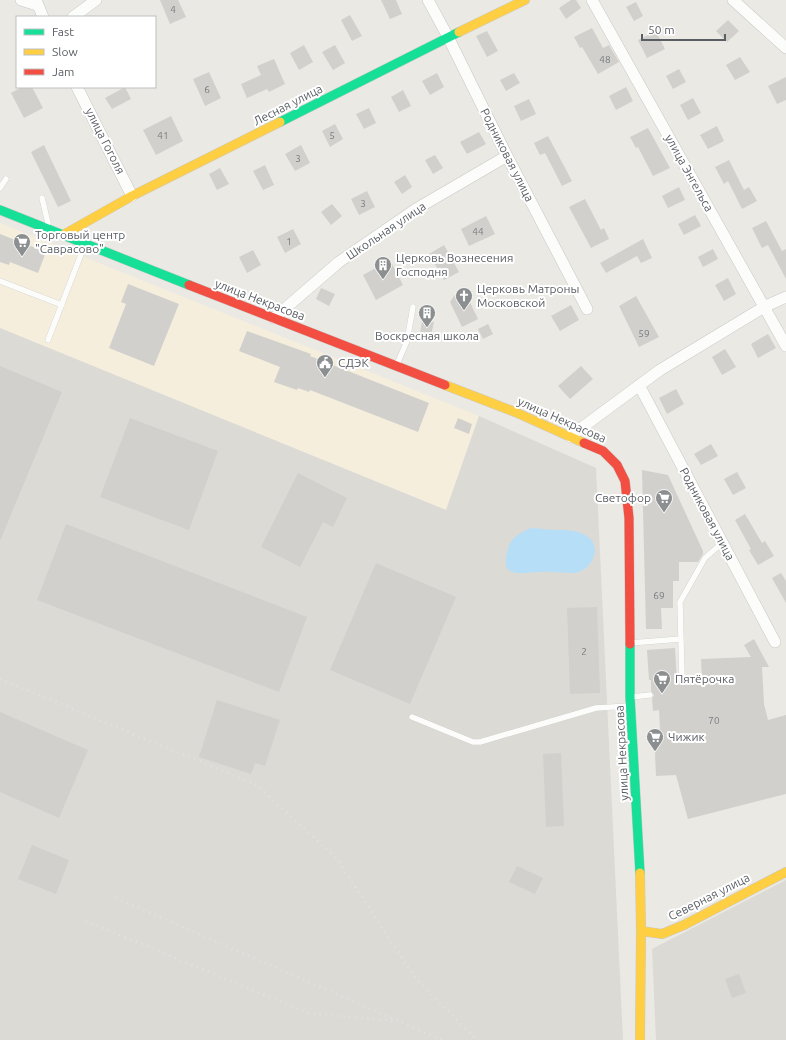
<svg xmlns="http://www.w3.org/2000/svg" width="786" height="1040" viewBox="0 0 786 1040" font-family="Ubuntu,sans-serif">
  <rect width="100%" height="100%" fill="#ebe9e4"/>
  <!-- commercial -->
  <path fill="#f6eedc" d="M0,223l479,193 -33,94 -446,-182z"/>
  <!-- industrial -->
  <path fill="#dcdad5" d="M0,328l446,182 33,-94 117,52 27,572h-623z
    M786,880v160h-130l-4,-91z"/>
  <!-- water -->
  <path fill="#b6def7" d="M531,528c8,1 15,1 22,2 12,0 21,-1 32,5 20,11 6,37 -11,38 -11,0 -22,-2 -33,-1 -19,0 -43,9 -33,-23 3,-12 12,-16 23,-21z"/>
  <!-- building -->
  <path fill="#d1d0cd" d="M160,0h18l8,17 -16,7z
    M381,0h15l6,14 -12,5z
    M571,0h5l5,8 -15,11 -7,-11z
    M636,2l7,14 -9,5 -8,-14z
    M350,15l12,21 -10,5 -11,-21z
    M728,20l11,11 -12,11 -11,-11z
    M592,28l11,20 6,-3 10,17 -21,12 -16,-27 -2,1 -6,-11z
    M487,31l11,20 -11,6 -11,-21z
    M656,31l9,18 -18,9 -9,-18z
    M304,45l9,17 -14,8 -9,-17z
    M335,45l10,18 -12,7 -11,-18z
    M740,57l10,15 -15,8 -9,-15z
    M274,59l11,25 -16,8 -2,-3 -20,9 -6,-14 20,-9 -4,-9z
    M679,69l7,13 -13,7 -7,-13z
    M209,72l12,26 -16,8 -12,-27z
    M437,73l7,14 -14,8 -8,-14z
    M514,73l6,10 -14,8 -6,-11z
    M786,77v23l-9,4 -9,-18z
    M22,87h10l11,21 -19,10 -13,-25z
    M125,87l6,12 -19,10 -7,-11z
    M626,87l7,14 -17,9 -7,-14z
    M403,90l8,16 -12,6 -8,-15z
    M693,98l8,15 -13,7 -8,-15z
    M529,99l7,15 -15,7 -7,-15z
    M369,108l7,15 -12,6 -8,-15z
    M171,116l12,25 -27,14 -13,-25z
    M335,124l8,15 -13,8 -8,-16z
    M717,126l7,15 -16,8 -8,-14z
    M648,128l22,40 -17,8 -15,-29 -2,1 -6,-11z
    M479,132l7,12 -19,10 -7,-12z
    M548,136l24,45 -10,5 -17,-33 -5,2 -6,-12z
    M44,145l27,56 -13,6 -27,-55z
    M301,145l9,18 -15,8 -10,-17z
    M435,155l8,13 -10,6 -8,-14z
    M729,160l15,30 5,-3 8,14 -15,8 -14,-28 -4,3 -9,-17z
    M265,165l9,20 -11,5 -10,-19z
    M220,168l9,16 -12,6 -8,-16z
    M405,175l7,12 -10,7 -8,-12z
    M679,187l6,13 -17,8 -6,-12z
    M367,191l8,16 -16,8 -8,-16z
    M585,199l16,31 3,-2 5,11 -18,9 -22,-41z
    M332,204l10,12 -11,9 -10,-13z
    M695,215l6,11 -17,9 -6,-11z
    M486,216l9,18 -26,12 -8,-17z
    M766,221l16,30 4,-2v30l-18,-34 -6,3 -10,-20z
    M293,229l8,15 -16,9 -8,-16z
    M0,234l46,18 -8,21 -28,-11 -1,3 -9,-3z
    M643,239l9,19 -11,5 -4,-7 -31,17 -6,-10z
    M444,245l15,27 -15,8 -15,-26z
    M713,249l5,10 -15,8 -5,-10z
    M253,250l8,15 -14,8 -8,-16z
    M390,260l13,25 -27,15 -13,-25z
    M728,278l8,16 -12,7 -9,-16z
    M128,284l51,20 -25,62 -45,-18 17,-44 -5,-2z
    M321,288l14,6 -6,12 -13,-7z
    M460,293l6,1 12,25 -16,8 -12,-25 4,-6z
    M636,296l23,41 -20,10 -20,-41z
    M571,305l8,15 -19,11 -9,-15z
    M422,320l12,2 -3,14 -11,-2z
    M488,324l5,10 -10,5 -5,-10z
    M247,331l64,23 -1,2 119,47 -11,29 -108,-42 -1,2 -11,-4 -1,2 -23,-8 6,-15 -41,-16z
    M768,334l8,14 -18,10 -7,-14z
    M725,349l11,18 -14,8 -10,-18z
    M0,366l62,26 -62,149z
    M581,366l12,13 -23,20 -12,-13z
    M676,389l8,15 -17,10 -8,-16z
    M130,418l88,33 -29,79 -89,-33z
    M458,418l14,6 -3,10 -15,-6z
    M711,444l7,12 -17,9 -7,-11z
    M642,470l26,5 35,76v3l-5,8h-19v19h-6v27h-12l1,21h-16z
    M737,472l9,16 -13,7 -9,-16z
    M298,473l49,25 -14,29 -10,-5 -23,45 -39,-20z
    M745,514l17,29 3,-2 9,15 -16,9 -9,-15 2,-1 -16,-29z
    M66,524l241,93 -28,75 -242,-92z
    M376,563l80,34 -46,107 -80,-34z
    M781,573l5,8v22l-14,-25z
    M597,607l3,86 -30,1 -3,-86z
    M754,639l15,28h-7l2,37 4,16 18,-5v79l-98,25 -12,-44 -20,1 -2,-47h6l-1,-19 -6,1 -1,-12 2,-4 -3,-4v-11h-2l-2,-30 28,-2 2,33 25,-1 -1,-21 50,-2 -7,-12z
    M217,700l63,20 -15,46 -10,-3 -4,11 -52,-17z
    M0,712l88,38 -29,68 -59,-26z
    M561,753l3,73 -18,1 -3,-73z
    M32,845l37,15 -13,34 -38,-15z
    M517,866l26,12 -8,16 -26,-12z
    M739,974l7,19 -14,5 -7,-19z"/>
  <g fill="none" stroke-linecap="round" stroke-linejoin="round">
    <defs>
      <path id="lane" d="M0,188l6,-9
        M42,198l6,25 -1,3
        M0,281l62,24
        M48,340l37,-96
        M397,364l10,-23 6,-34
        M630,643l51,-4
        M682,677l-2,-75 25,-44 17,-15
        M631,697l19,-2
        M412,717l61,25h7l116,-34 33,-2"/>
      <path id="street" d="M21,0l16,5
        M36,0l7,17
        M428,0l20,37 59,119 80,153
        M592,0l194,346
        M733,0l53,48
        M73,17l23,-17
        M77,87l55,109
        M274,318l65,-56 77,-53 91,-53
        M639,385l136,257
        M571,437l5,-5 84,-62 104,-63 22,-10"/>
      <path id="fast" d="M280,122l179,-90
        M0,210l189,75
        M630,644v53l10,176"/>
      <path id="slow" d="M459,32l66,-32
        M63,235l69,-39 148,-74
        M445,385l70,27 69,31
        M640,873l1,58 -1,109
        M641,931l21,3 22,-9 102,-53"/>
      <path id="jam" d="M189,285l256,100
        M584,443l19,8 14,14 8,16 4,37 1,126"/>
    </defs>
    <!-- lane casing -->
    <use href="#lane" stroke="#c7c7c7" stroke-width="6"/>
    <!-- street casing -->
    <use href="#street" stroke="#c7c7c7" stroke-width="12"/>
    <!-- fast casing -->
    <use href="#fast" stroke="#c8c8c8" stroke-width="10"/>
    <!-- slow casing -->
    <use href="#slow" stroke="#c8c8c8" stroke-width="10"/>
    <!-- jam casing -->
    <use href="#jam" stroke="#c8c8c8" stroke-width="10"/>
    <!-- lane -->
    <use href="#lane" stroke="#fcfcfb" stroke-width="5.5"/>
    <!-- street -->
    <use href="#street" stroke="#fcfcfb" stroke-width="11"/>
    <!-- fast -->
    <use href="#fast" stroke="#16e098" stroke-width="9"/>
    <!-- slow -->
    <use href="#slow" stroke="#ffcf43" stroke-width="9"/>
    <!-- jam -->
    <use href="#jam" stroke="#f24e42" stroke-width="9"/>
    <!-- rail -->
    <path stroke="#e2e2e1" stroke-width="3" stroke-dasharray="1 5" stroke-linecap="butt" d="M0,679l257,106 80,74 78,119 62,62
      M116,898l326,142
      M86,921l222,92 87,8"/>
  </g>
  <!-- icons -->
  <defs>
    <symbol id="supermarket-pin" viewBox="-11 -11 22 30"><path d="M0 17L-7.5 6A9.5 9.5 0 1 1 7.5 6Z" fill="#8c8f90" stroke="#fff"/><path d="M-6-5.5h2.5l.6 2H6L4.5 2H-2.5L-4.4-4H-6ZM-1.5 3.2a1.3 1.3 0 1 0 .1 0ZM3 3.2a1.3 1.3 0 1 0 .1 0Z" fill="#fff"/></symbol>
    <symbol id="building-pin" viewBox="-11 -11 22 30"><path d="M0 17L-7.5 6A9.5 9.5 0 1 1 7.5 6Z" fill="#8c8f90" stroke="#fff"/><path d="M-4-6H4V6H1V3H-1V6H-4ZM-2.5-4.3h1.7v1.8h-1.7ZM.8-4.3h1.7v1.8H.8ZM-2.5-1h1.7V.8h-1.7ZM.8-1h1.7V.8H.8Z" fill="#fff"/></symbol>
    <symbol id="church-pin" viewBox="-11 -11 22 30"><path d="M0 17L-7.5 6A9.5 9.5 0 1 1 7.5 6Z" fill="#8c8f90" stroke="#fff"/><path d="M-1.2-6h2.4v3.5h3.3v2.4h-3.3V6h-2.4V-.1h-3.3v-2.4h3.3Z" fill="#fff"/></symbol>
    <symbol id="civic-pin" viewBox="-11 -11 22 30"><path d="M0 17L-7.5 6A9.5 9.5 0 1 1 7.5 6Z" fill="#8c8f90" stroke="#fff"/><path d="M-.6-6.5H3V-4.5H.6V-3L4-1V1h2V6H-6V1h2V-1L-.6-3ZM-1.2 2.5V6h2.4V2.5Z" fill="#fff"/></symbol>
  </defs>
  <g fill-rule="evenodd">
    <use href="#supermarket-pin" x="12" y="232" width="20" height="27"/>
    <use href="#building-pin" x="373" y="255" width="20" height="27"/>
    <use href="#church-pin" x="454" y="286" width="20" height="27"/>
    <use href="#building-pin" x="417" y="303" width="20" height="27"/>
    <use href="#civic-pin" x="315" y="353" width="20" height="27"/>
    <use href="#supermarket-pin" x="654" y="488" width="20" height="27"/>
    <use href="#supermarket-pin" x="652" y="669" width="20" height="27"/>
    <use href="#supermarket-pin" x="645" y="727" width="20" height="27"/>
  </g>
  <g text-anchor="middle" stroke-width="4" stroke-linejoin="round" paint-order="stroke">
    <!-- number labels -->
    <g font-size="10" fill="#787c7e">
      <text x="173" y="13">4</text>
      <text x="605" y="63">48</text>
      <text x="207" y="93">6</text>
      <text x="163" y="139">41</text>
      <text x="332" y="139">5</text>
      <text x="298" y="162">3</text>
      <text x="363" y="207">3</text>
      <text x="478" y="235">44</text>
      <text x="289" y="245">1</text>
      <text x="644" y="337">59</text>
      <text x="659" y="599">69</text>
      <text x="584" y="655">2</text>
      <text x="714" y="724">70</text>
    </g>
    <!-- street labels -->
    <g font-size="12" fill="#595e63" stroke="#fff">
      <text transform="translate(288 105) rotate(-27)" y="4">Лесная улица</text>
      <text transform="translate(105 141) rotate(63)" y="4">улица Гоголя</text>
      <text transform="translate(507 155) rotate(63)" y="4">Родниковая улица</text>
      <text transform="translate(689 173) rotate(61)" y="4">улица Энгельса</text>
      <text transform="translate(386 231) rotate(-34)" y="4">Школьная улица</text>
      <text transform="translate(260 300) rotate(21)" y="4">улица Некрасова</text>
      <text transform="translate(562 420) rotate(24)" y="4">улица Некрасова</text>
      <text transform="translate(707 514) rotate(62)" y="4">Родниковая улица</text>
      <text transform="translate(622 753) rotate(-93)" y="4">улица Некрасова</text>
      <text transform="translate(709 897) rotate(-27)" y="4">Северная улица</text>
    </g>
    <!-- poi labels -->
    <g font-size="12" fill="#595e63" stroke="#fff" text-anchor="start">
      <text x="35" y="239">Торговый центр<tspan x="35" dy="14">"Саврасово"</tspan></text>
      <text x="396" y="262">Церковь Вознесения<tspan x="396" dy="14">Господня</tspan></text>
      <text x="477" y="293">Церковь Матроны<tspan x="477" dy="14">Московской</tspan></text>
      <text x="427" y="340" text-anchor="middle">Воскресная школа</text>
      <text x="338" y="367">СДЭК</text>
      <text x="651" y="502" text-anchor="end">Светофор</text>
      <text x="675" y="683">Пятёрочка</text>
      <text x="668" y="741">Чижик</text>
    </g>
  </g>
  <!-- legend -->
  <rect x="16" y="16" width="140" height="72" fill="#ffffff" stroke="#bdbfc1"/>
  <rect x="24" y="29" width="20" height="6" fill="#16e098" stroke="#bdbfc1"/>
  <text x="52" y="36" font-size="12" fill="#595e63">Fast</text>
  <rect x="24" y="49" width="20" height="6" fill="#ffcf43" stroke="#bdbfc1"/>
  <text x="52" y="56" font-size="12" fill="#595e63">Slow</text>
  <rect x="24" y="69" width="20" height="6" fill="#f24e42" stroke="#bdbfc1"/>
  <text x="52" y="76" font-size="12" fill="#595e63">Jam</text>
  <!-- scale -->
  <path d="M642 34v6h83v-6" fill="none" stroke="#595e63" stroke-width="2"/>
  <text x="648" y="34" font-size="12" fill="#595e63" stroke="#ffffff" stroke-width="3" paint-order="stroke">50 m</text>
</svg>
